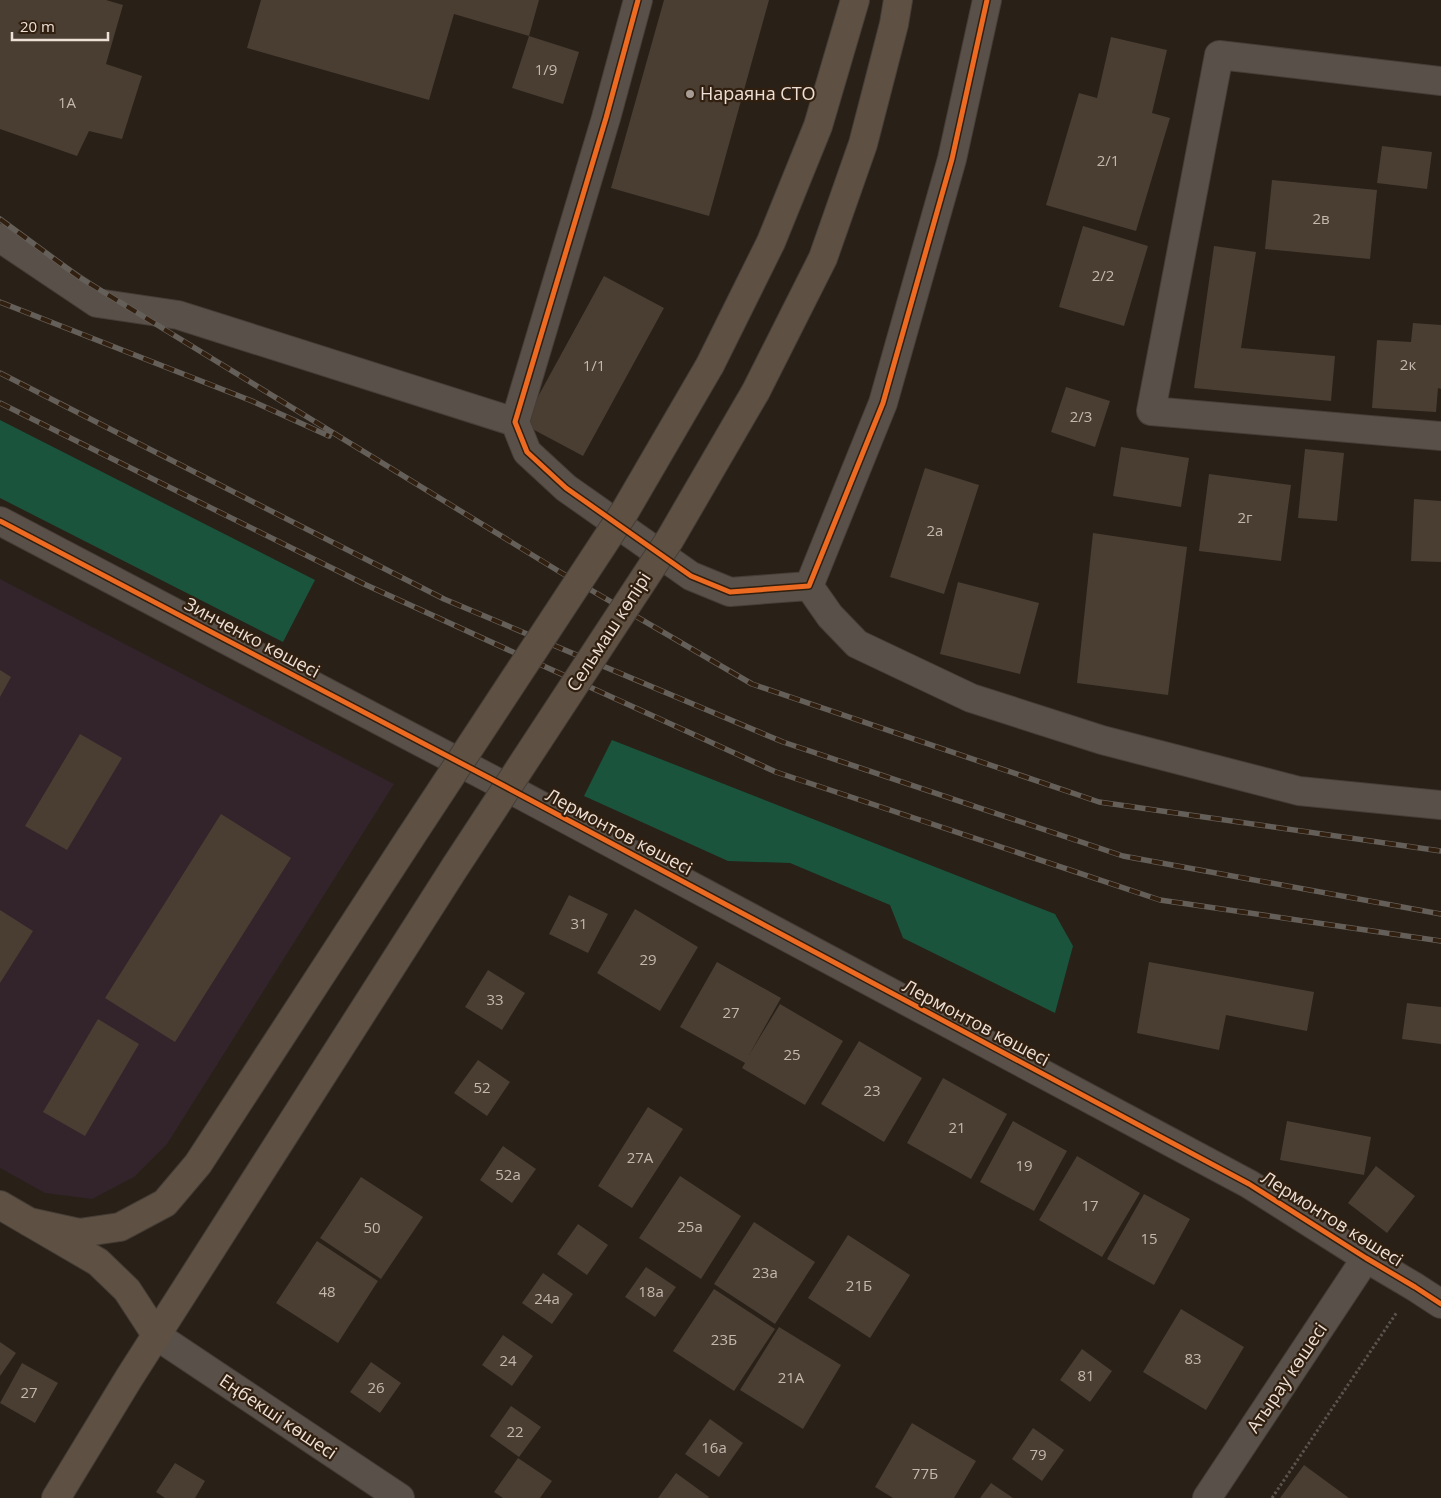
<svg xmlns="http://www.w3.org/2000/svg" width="1441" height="1498" viewBox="0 0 1441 1498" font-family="'Open Sans',sans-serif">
  <rect width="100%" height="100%" fill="#292017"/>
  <!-- commercial -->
  <path fill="#33242c" d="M0,579l394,205 -227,360 -33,33 -42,22 -47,-6 -45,-25z"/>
  <!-- forest -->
  <path fill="#1a543c" d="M0,420l315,160 -32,62 -283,-144z
    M612,740l443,174 18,32 -18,67 -152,-75 -13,-33 -100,-42 -62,-2 -144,-65z"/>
  <!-- building -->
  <path fill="#4a3e32" d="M0,0h106l17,5 -17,59 36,12 -20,63 -33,-8 -12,25 -77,-27z
    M261,0h278l-10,36 -75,-22 -25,86 -182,-52z
    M664,0h105l-60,216 -98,-28z
    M529,36l50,16 -16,52 -51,-16z
    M1111,37l56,13 -15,63 18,5 -34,113 -90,-26 33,-112 18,5z
    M1382,146l50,6 -5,37 -50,-6z
    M1272,180l105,10 -7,69 -105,-10z
    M1083,226l65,20 -24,80 -65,-19z
    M1214,246l42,6 -15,96 94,8 -4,45 -137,-13z
    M604,276l60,32 -81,148 -60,-32z
    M1413,323l28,2v64l-3,-1 -2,24 -64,-4 5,-68 34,2z
    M1066,387l44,14 -15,46 -44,-15z
    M1121,447l68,11 -8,49 -68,-11z
    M1305,449l39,4 -7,68 -39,-3z
    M925,468l54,17 -35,109 -54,-17z
    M1209,474l82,11 -10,76 -82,-10z
    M1414,499l27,2v61l-30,-1z
    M1093,533l94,14 -19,148 -91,-12z
    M958,582l81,21 -19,71 -80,-20z
    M0,670l11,7 -11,20z
    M80,734l42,24 -55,92 -42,-24z
    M221,814l70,44 -116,184 -70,-44z
    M569,895l39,19 -20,39 -39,-19z
    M635,909l63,38 -38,64 -63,-38z
    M0,910l33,21 -33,52z
    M717,962l64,36 -32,57 31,-51 63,37 -38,64 -63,-37 3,-5 -65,-36z
    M1149,962l165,30 -7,39 -81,-16 -7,35 -82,-17z
    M488,970l37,23 -23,37 -37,-23z
    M1407,1003l34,4v37l-39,-5z
    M98,1019l41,25 -54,92 -42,-24z
    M859,1041l63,37 -38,64 -63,-38z
    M478,1060l32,22 -23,34 -33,-23z
    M943,1078l64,36 -36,65 -64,-36z
    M648,1107l35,22 -51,79 -34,-22z
    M1013,1121l54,30 -33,60 -54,-29z
    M1287,1121l84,16 -7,38 -84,-15z
    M503,1146l33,23 -24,34 -32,-23z
    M1077,1156l63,37 -38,64 -63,-37z
    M1376,1166l39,30 -28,37 -39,-30z
    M680,1176l61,40 -40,63 -62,-41z
    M361,1177l62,40 -42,62 -61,-41z
    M1144,1194l46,25 -36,66 -47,-26z
    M754,1222l61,40 -40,62 -61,-40z
    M578,1224l30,21 -21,30 -30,-21z
    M848,1235l62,40 -40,63 -62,-40z
    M317,1241l61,40 -40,62 -62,-40z
    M646,1267l30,20 -21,30 -30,-20z
    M543,1273l30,21 -21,30 -30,-21z
    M714,1289l61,40 -41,62 -61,-40z
    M1181,1309l63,38 -38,63 -63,-38z
    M779,1327l62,38 -38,64 -63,-39z
    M503,1335l30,21 -21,30 -30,-21z
    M0,1342l16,11 -16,23z
    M1082,1349l30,22 -22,31 -30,-22z
    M371,1362l30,21 -21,30 -30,-21z
    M22,1363l36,20 -23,40 -35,-20z
    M511,1406l30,21 -22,30 -29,-21z
    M710,1419l33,24 -24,34 -34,-23z
    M912,1423l64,38 -22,37h-61l-18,-11z
    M1033,1428l31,22 -22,31 -30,-22z
    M518,1458l34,23 -12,17h-37l-9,-6z
    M175,1463l30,18 -10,17h-30l-9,-6z
    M1304,1465l45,33h-69z
    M676,1473l33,24 -1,1h-50z
    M991,1483l22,15h-33z"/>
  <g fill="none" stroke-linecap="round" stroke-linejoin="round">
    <defs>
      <path id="minor" d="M638,0l-32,118 -91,304 12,30 39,36 125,88 39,16 79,-6
        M1441,81l-222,-26 -68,356 290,25
        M0,238l97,65 81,12 337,107
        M0,521l491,258 758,405 117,74 49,29 26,17
        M809,586l21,30 27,28 114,54 131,42 197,51 142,14
        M809,586l74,-183 69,-244 35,-159
        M157,1336l243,162
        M1207,1498l159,-240"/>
      <path id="major" d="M710,365l61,-123 47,-116 37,-126
        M756,391l67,-133 40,-114 31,-120 4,-24
        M0,1205l98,57 29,28 30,46
        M29,1222l50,11 41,-6 45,-24 33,-39 212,-326
        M56,1498l73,-120 326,-511"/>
    </defs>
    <!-- minor casing -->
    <use href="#minor" stroke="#453d37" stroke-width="30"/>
    <!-- major casing -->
    <use href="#major" stroke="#453d37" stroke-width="30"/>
    <!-- path -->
    <path stroke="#5b544e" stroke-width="3" stroke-dasharray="2.5 2.5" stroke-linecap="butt" d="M1272,1498l125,-186"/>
    <!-- minor -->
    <use href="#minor" stroke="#595149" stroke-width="28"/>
    <!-- major -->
    <use href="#major" stroke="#5e5143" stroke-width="28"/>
    <defs>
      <path id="rail" d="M0,219l79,58 481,295 192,112 347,118 342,49
        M0,302l252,99 77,35
        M0,373l444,226 339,143 340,114 318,58
        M0,403l364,181 412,188 384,128 281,41"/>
    </defs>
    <!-- rail casing -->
    <use href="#rail" stroke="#655f59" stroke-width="5.5"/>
    <!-- rail -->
    <use href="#rail" stroke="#311f0f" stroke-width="4" stroke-dasharray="11" stroke-linecap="butt"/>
    <defs>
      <path id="major-bridge" d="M410,838l215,-327 85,-146
        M455,867l215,-328 86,-148"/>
    </defs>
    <!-- major-bridge casing -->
    <use href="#major-bridge" stroke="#453d37" stroke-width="30" stroke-linecap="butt"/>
    <!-- major-bridge -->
    <use href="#major-bridge" stroke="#5e5143" stroke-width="28"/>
    <defs>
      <path id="cycleway" d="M638,0l-32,118 -91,304 12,30 39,36 125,88 39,16 79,-6 74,-183 69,-244 35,-159
        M0,521l491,258 758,405 117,74 49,29 26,17"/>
    </defs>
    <!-- cycleway casing -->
    <use href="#cycleway" stroke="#311f0f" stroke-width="8"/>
    <!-- cycleway -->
    <use href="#cycleway" stroke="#ed6a23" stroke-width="5"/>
  </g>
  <!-- markers -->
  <circle fill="#a89d94" stroke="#311f0f" stroke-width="2" cx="690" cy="94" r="5"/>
  <g text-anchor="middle" stroke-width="4.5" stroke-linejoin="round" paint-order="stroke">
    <!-- number labels -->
    <g font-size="15" fill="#c4b8ae">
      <text x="546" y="75">1/9</text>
      <text x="67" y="108">1А</text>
      <text x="1108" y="166">2/1</text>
      <text x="1321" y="224">2в</text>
      <text x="1103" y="281">2/2</text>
      <text x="1408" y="370">2к</text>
      <text x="594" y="371">1/1</text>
      <text x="1081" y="422">2/3</text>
      <text x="1245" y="523">2г</text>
      <text x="935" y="536">2а</text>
      <text x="579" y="929">31</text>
      <text x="648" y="965">29</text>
      <text x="495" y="1005">33</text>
      <text x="731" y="1018">27</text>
      <text x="792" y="1060">25</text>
      <text x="482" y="1093">52</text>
      <text x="872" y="1096">23</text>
      <text x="957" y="1133">21</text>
      <text x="640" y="1163">27А</text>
      <text x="1024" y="1171">19</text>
      <text x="508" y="1180">52а</text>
      <text x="1090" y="1211">17</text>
      <text x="690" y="1232">25а</text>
      <text x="372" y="1233">50</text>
      <text x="1149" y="1244">15</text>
      <text x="765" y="1278">23а</text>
      <text x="859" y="1291">21Б</text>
      <text x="327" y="1297">48</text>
      <text x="651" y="1297">18а</text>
      <text x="547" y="1304">24а</text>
      <text x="724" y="1345">23Б</text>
      <text x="1193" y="1364">83</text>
      <text x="508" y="1366">24</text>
      <text x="1086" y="1381">81</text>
      <text x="791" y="1383">21А</text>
      <text x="376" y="1393">26</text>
      <text x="29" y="1398">27</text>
      <text x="515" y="1437">22</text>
      <text x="714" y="1453">16а</text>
      <text x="1038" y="1460">79</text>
      <text x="925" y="1479">77Б</text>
    </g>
    <!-- poi labels -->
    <g font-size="18" fill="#ede0d7" stroke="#311f0f" text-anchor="start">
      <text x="700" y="100">Нараяна СТО</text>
    </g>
    <!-- street labels -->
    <g font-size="18" fill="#ede0d7" stroke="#311f0f">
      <text transform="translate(609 632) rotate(-57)" y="6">Сельмаш көпірі</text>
      <text transform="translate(252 638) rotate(28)" y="6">Зинченко көшесі</text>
      <text transform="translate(619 832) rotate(28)" y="6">Лермонтов көшесі</text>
      <text transform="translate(976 1023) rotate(28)" y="6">Лермонтов көшесі</text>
      <text transform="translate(1332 1219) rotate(32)" y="6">Лермонтов көшесі</text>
      <text transform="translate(1287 1378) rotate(-56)" y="6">Атырау көшесі</text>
      <text transform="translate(278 1417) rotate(34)" y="6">Еңбекші көшесі</text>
    </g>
  </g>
  <!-- scale -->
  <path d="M12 32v8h96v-8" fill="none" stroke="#ede0d7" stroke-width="2.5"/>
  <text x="20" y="32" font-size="15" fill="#ede0d7" stroke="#311f0f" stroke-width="4" paint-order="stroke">20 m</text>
</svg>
